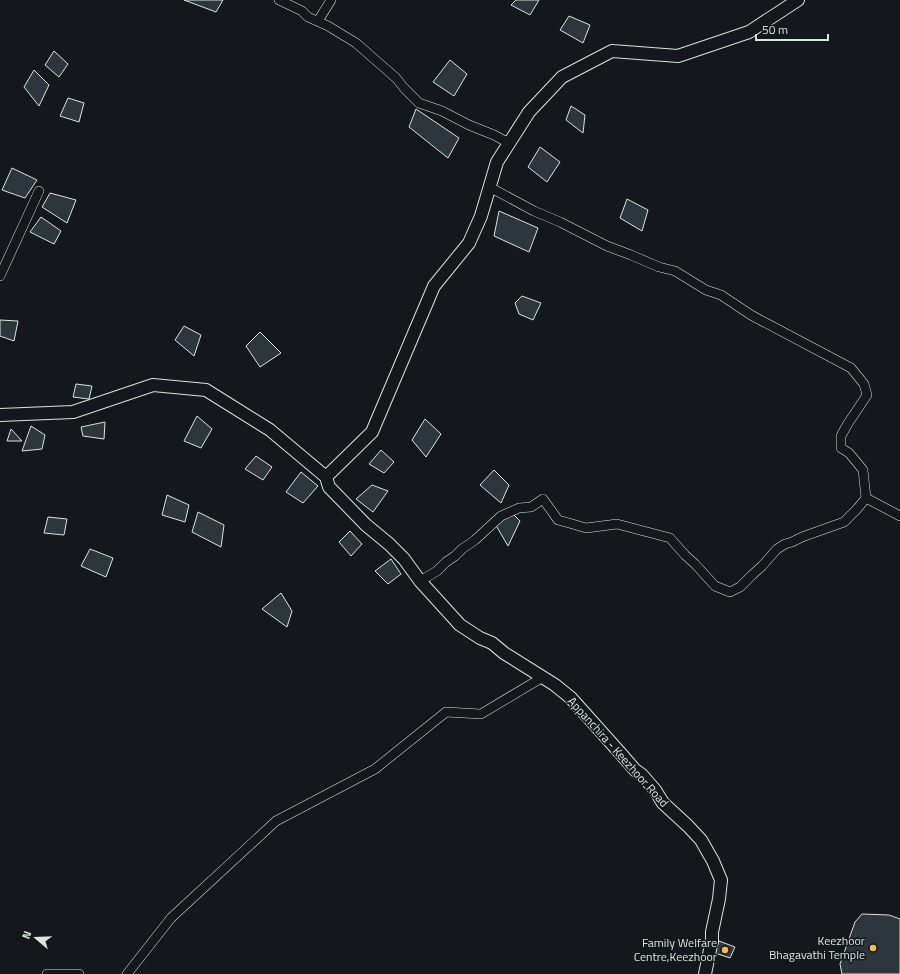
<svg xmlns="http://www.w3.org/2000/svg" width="900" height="974" viewBox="0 0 900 974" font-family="'Titillium Web',sans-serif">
  <rect width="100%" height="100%" fill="#14181c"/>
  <!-- building -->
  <path fill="#2c363c" stroke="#d8e6dc" d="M184,0h39l-7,12z
    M516,0h23l-9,15 -19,-10z
    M569,16l21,9 -7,18 -23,-13z
    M54,51l14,13 -9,13 -14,-12z
    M450,60l17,14 -13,22 -21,-14z
    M34,70l15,15 -10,21 -15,-19z
    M68,98l16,5 -5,19 -19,-6z
    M571,106l14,9 -2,18 -17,-13z
    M416,109l43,29 -11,20 -39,-31z
    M540,147l20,15 -13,20 -19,-15z
    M12,168l25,12 -12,18 -23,-8z
    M50,193l26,7 -9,23 -25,-16z
    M627,199l21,11 -6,21 -22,-13z
    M499,211l39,17 -9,24 -35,-16z
    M41,217l20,14 -7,13 -24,-12z
    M522,296l19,7 -8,17 -14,-6 -4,-11z
    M0,320l18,1 -4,20 -14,-5z
    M184,326l17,9 -7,21 -19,-16z
    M260,332l21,21 -21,14 -14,-21z
    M76,384l16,2 -3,13 -16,-2z
    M197,416l15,13 -11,19 -17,-7z
    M425,419l16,15 -15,23 -14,-17z
    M105,422l-1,17 -21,-3 -2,-9z
    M31,426l14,9 -3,14 -20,2z
    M11,429l11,12h-15z
    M381,450l13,12 -10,11 -15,-9z
    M256,456l16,11 -9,13 -18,-11z
    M494,470l15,15 -8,18 -21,-18z
    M301,472l17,14 -15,17 -17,-11z
    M372,485l16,6 -15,21 -17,-13z
    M167,495l22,10 -4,17 -23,-7z
    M198,512l26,13 -3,22 -29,-15z
    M511,512l9,9 -12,25 -14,-24z
    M48,517l19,2 -3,16 -20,-2z
    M350,531l12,13 -11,12 -12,-14z
    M90,549l23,9 -7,19 -25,-11z
    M391,559l10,15 -13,10 -13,-13z
    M281,593l11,18 -5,16 -25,-18z
    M862,914l27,1 11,4v55h-58l-2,-10 15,-42z
    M719,941l16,6 -5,11 -15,-5z"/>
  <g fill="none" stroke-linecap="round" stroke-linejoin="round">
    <defs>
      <path id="street" d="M279,0l23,11 6,6 20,9 28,17 40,35 8,10 15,15 23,8 27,14 25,10 15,8
        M318,21l13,-21
        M0,276l39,-85
        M866,498l34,18
        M420,581l17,-10 9,-9 9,-6 7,-7 13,-9 26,-24 18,-8 12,-1 12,-8 15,21 11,3 17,5 31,-4 53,14 15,17 10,9 20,22 15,6 10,-5 12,-12 10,-9 15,-17 8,-5 7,-2 10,-5 42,-15 13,-13 9,-11 -3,-28 -14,-17 -8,-5v-12l6,-11 20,-30 -3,-11 -13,-16 -87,-46 -13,-7 -30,-20 -15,-5 -31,-19 -16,-4 -28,-12 -24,-9 -47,-24 -26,-11 -39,-21 -6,-2
        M47,974h32
        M127,974l44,-56 105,-97 99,-52 71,-57 35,2 62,-37"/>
      <path id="secondary" d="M0,415l73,-3 80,-27 53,5 64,40 56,47 3,10 37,38 23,19 15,15 16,22 40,44 20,13 12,5 12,10 51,32 16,13 51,57 13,15 7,5 13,15 8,13 25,23 13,14 12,21 8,19 -2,19 -7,33v8l-7,34
        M326,477l46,-45 62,-146 35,-43 12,-27 16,-54 32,-50 33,-35 50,-26 66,5 71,-24 49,-32"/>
    </defs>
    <!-- street casing -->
    <use href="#street" stroke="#d8e6dc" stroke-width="10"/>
    <!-- secondary casing -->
    <use href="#secondary" stroke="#d8e6dc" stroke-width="14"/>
    <!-- street -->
    <use href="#street" stroke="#14181c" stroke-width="9"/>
    <!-- secondary -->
    <use href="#secondary" stroke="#14181c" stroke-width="12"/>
  </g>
  <!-- markers -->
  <g fill="#ffb74d" stroke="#14181c" stroke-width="1.5">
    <circle cx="873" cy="948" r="4"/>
    <circle cx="725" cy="950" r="4"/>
  </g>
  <g text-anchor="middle" stroke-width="3" stroke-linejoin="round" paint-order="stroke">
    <!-- street labels -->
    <g font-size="12" fill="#d8e6dc" stroke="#14181c">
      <text transform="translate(618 752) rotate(48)" y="4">Appanchira - Keezhoor Road</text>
    </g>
    <!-- poi labels -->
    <g font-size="12" fill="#d8e6dc" stroke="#14181c" text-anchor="end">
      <text x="865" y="945">Keezhoor<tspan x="865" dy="14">Bhagavathi Temple</tspan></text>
      <text x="717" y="947">Family Welfare<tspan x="717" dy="14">Centre,Keezhoor</tspan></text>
    </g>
  </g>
  <!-- north arrow -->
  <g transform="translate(36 938) rotate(289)" stroke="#14181c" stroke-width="3" paint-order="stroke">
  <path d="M0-3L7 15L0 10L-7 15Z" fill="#d8e6dc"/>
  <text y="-6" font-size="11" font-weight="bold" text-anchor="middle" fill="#d8e6dc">N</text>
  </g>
  <!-- scale -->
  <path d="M756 34v6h72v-6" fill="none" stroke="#d8e6dc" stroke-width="2"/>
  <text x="762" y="34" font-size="12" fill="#d8e6dc" stroke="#14181c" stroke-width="3" paint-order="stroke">50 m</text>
</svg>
